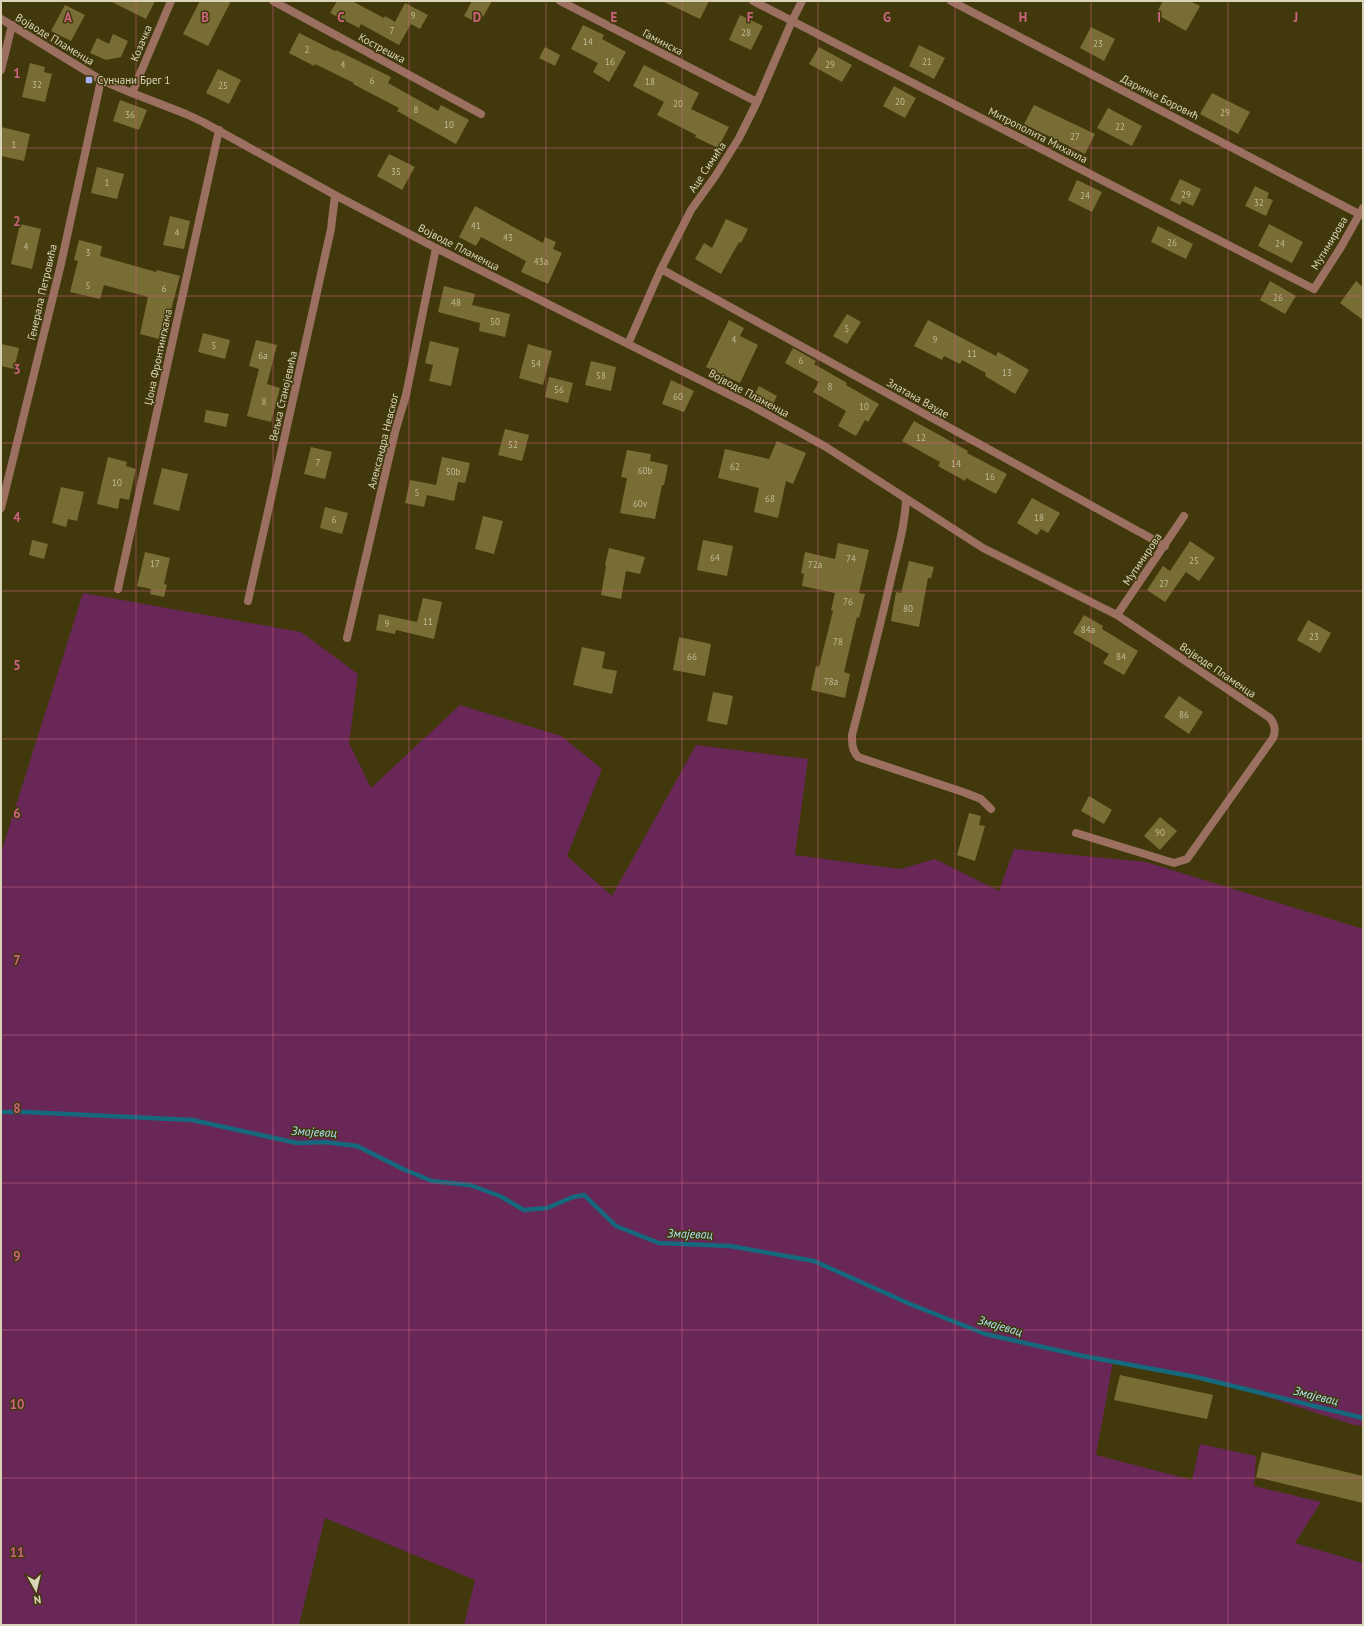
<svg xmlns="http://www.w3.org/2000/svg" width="1364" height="1626" viewBox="0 0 1364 1626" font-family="'PT Sans',sans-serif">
  <rect width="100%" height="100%" fill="#41390c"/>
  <!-- green -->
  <path fill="#682757" d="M83,593l218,39 57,42 -9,69 22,45 89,-83 101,31 41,33 -35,87 45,40 84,-151 112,14 -13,96 105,14 35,-10 64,32 15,-42 132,13 217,67v497l-9,-1 -140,-45 -101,-18 -17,93 96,25 8,-36 56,12 -2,30 67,16 -26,41 68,20v62h-899l11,-45 -150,-62 -26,107h-298v-772z"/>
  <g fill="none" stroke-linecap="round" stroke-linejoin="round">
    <!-- stream -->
    <path stroke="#16687c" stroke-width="4.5" d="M1,1112h24l167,8 105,23 28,-1 32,4 46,23 29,12 38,4 30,11 24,14 23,-2 26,-11 11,-2 32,31 43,17 71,3 84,15 96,43 75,30 98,22 113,21 167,41"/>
  </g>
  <!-- building -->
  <path fill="#786e35" d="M110,1h45l-9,18z
    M200,1h31l-23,45 -25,-12z
    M337,1h15l32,17 1,-2 10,6 10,-19 23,12 -8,14 -9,-5 -12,21 -38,-21 -2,4 -29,-15z
    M472,1h20l-9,16 -5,-3 -4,7 -10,-5z
    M662,1h47l-9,18z
    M1163,1h27l10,5 -14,25 -30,-17z
    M65,5l20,10 -14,26 -20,-10z
    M740,15l23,11 -12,24 -22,-10z
    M583,25l21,10 -2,4 24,13 -17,30 -16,-10 5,-9 -27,-14z
    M1091,27l24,12 -11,22 -24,-13z
    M299,33l36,18 1,-1 55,27 -3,6 50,28 3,-6 28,15 -13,24 -59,-33 2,-3 -46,-24 1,-1 -39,-19 -1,2 -25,-13z
    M113,34l15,7 -7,16 -15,3 -16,-7 7,-15 12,6z
    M919,45l26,13 -11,21 -25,-13z
    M545,47l15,8 -5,11 -16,-8z
    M819,47l33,18 -10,17 -33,-18z
    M30,63l15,4 -1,5 8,2 -7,28 -23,-5z
    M644,65l55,28 -8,16 38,18 -11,21 -23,-11 1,-2 -39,-20 7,-13 -31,-16z
    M218,69l23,11 -12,24 -23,-11z
    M894,86l22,12 -11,20 -22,-12z
    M1212,93l38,19 -12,22 -38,-20z
    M120,100l27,10 -8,20 -26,-9z
    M1034,105l61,29 -10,20 -61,-30z
    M1108,108l34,18 -10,20 -35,-18z
    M1,127l29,7 -6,27 -23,-5z
    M389,154l26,13 -13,23 -25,-14z
    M97,167l27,7 -7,25 -26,-6z
    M1180,179l21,10 -8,17 -11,-5 -2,4 -10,-5z
    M1077,180l25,12 -10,20 -24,-12z
    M1255,186l14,7 -2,5 6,2 -7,16 -21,-10z
    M475,206l68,37 2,-6 11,5 -3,7 9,4 -14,31 -27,-12 5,-11 -45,-24 -5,9 -17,-9z
    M170,216l20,5 -6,28 -21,-4z
    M726,219l22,10 -7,14 -2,-1 -18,32 -26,-15 9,-16 8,5z
    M20,224l21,5 -9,40 -21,-5z
    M1269,224l34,18 -11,21 -34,-17z
    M1158,226l35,18 -7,15 -35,-17z
    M79,240l23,6 -2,10 56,16 1,-2 23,6 -17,64 -23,-6 8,-37 -44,-12 -4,14 -30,-7 8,-31 -4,-1z
    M1270,281l26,15 -11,18 -25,-14z
    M1356,281l7,6v33l-23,-17z
    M444,286l31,8 -3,11 38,9 -5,23 -26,-6 1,-8 -42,-11z
    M847,314l14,8 -14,22 -14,-8z
    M729,320l15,8 -4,8 18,9 -18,38 -34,-16z
    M928,320l68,36 2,-4 31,18 -14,24 -30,-18 1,-3 -24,-13 -2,4 -16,-8 -2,4 -28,-14z
    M203,333l27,7 -5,19 -27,-7z
    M256,340l21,5 -10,39 13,4 -9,34 -24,-6 12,-47 -10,-3z
    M430,341l29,7 -8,38 -22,-5 4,-16 -8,-2z
    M1,344l18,4 -5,21 -13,-3z
    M528,344l24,7 -9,34 -24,-7z
    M793,348l23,13 -2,3 33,19 -1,2 33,19 -11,18 -3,-2 -9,16 -18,-10 8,-15 -33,-19 6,-10 -34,-19z
    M591,361l25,6 -5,24 -26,-6z
    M549,377l24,6 -5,20 -23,-6z
    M671,380l23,11 -10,21 -22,-8z
    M759,386l18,10 -7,14 -18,-10z
    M206,410l23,4 -3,13 -22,-5z
    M914,421l54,30 -1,2 40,21 -11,20 -30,-16 -1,3 -27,-15 2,-4 -38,-21z
    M505,429l24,6 -7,26 -24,-6z
    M777,441l29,12 -13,31 -7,-3 -8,37 -24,-6 5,-24 -41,-10 7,-29 44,10z
    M311,447l21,5 -7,27 -21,-5z
    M627,450l24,4 -1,7 18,4 -4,20h-2l-7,34 -35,-6 7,-35 -6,-1z
    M108,457l19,5 -1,4 10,3 -7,31 -9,-2 -2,11 -21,-5z
    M442,457l28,6 -5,20 -7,-1 -4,19 -27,-6 -3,12 -19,-4 5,-23 26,5z
    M162,468l26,6 -9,37 -26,-7z
    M61,487l23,5 -7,29 -9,-2 -2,8 -14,-4z
    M1032,498l28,15 -12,20 -7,-4 -4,6 -20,-12z
    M325,507l23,6 -6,21 -22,-6z
    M483,516l20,5 -9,33 -19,-5z
    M32,540l16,4 -4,15 -15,-4z
    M703,540l30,6 -6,30 -30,-6z
    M1190,541l25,17 -16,23 -13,-9 -21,30 -18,-12 16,-24 7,5z
    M838,543l31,7 -10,43 6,1 -6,24 -2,-1 -13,55 6,2 -5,24 -34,-8 5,-24 3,1 14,-56 -2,-1 4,-17 -33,-7 2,-12 -3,-1 4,-21 30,7z
    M609,548l36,9 -5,17 -14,-3 -5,28 -20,-4 5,-29 -1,-1z
    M145,552l25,6 -6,26 3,1 -3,12 -14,-3 1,-5 -14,-3z
    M909,561l25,6 -3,11h-3l-9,49 -28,-6 5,-29 5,1z
    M423,598l19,4 -8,37 -38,-9 -1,4 -19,-4 3,-16 38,8z
    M1084,615l19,11 -1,3 36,22 -14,24 -21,-12 6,-9 -36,-21z
    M1308,620l23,13 -11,20 -23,-13z
    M679,637l32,7 -6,32 -32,-6z
    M582,647l23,5 -3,16 15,3 -5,23 -39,-9z
    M713,692l20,4 -6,29 -20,-4z
    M1179,696l24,16 -14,22 -25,-17z
    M1089,796l23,14 -8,14 -23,-13z
    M969,813l12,3 -2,9 6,1 -10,35 -18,-6z
    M1160,817l17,14 -17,19 -16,-14z
    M1120,1375l93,20 -6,24 -93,-19z
    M1262,1452l101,24v27l-107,-26z"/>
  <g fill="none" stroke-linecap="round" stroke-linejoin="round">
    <!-- minor -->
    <path stroke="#9b7061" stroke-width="8" d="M273,1l208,113
      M560,1l197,101
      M753,1l561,288 27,-42 22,-39
      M951,1l408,213
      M1,70l11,-45
      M132,93l54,21 17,8 132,73 101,53 316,158 74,41 157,101 134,67 153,103c5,7 6,12 3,20l-86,121 -13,4 -98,-30
      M661,269l504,277
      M628,344l33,-75 30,-59 25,-35 23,-37 18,-36 35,-81 10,-20
      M906,499c-1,29 -10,56 -16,84 -12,51 -25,102 -38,152 0,9 0,15 6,22l105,35 18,7 10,10
      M1,508l60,-244 40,-184
      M118,589l101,-459
      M248,601l83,-372 4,-34
      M1117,615l67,-99
      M347,638l48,-206 11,-37 30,-147"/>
    <!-- tertiary -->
    <path stroke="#9b7061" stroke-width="8" d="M1,19l100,61 31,13 39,-92"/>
  </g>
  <!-- grid -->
  <path fill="none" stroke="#cc6480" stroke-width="1" stroke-opacity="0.55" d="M136,1v1624M273,1v1624M409,1v1624M546,1v1624M682,1v1624M818,1v1624M955,1v1624M1091,1v1624M1228,1v1624M1,148h1362M1,296h1362M1,443h1362M1,591h1362M1,739h1362M1,887h1362M1,1035h1362M1,1183h1362M1,1330h1362M1,1478h1362"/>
  <!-- markers -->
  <rect fill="#a9b0fc" stroke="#41390c" stroke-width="1.5" x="85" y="76" width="8" height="8" rx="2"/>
  <g text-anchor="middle" stroke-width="3" stroke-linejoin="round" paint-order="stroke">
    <!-- number labels -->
    <g font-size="9" fill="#c2bb97">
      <text x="413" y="19">9</text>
      <text x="392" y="34">7</text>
      <text x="746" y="36">28</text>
      <text x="588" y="45">14</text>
      <text x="1098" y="47">23</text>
      <text x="307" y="53">2</text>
      <text x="610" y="65">16</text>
      <text x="927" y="65">21</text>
      <text x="343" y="68">4</text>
      <text x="830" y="68">29</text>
      <text x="372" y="84">6</text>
      <text x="650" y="85">18</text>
      <text x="37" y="88">32</text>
      <text x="223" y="89">25</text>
      <text x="900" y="105">20</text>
      <text x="678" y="107">20</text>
      <text x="416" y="113">8</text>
      <text x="1225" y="116">29</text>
      <text x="130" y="118">36</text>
      <text x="449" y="128">10</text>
      <text x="1120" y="130">22</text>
      <text x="1075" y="140">27</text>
      <text x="14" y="148">1</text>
      <text x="396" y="175">35</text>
      <text x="107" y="186">1</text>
      <text x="1186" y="198">29</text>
      <text x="1085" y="199">24</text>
      <text x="1259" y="206">32</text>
      <text x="476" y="229">41</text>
      <text x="177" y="236">4</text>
      <text x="508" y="241">43</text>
      <text x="1172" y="246">26</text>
      <text x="1280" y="247">24</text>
      <text x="26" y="250">4</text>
      <text x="88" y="256">3</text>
      <text x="541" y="265">43a</text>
      <text x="88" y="289">5</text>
      <text x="164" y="292">6</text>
      <text x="1278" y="301">26</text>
      <text x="456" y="306">48</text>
      <text x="495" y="325">50</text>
      <text x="847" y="332">5</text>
      <text x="734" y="343">4</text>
      <text x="935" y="343">9</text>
      <text x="214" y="349">5</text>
      <text x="972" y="357">11</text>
      <text x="263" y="359">6a</text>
      <text x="801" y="364">6</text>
      <text x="536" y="367">54</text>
      <text x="1007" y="376">13</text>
      <text x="601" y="379">58</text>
      <text x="830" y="390">8</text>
      <text x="559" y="393">56</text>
      <text x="678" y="400">60</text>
      <text x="264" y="405">8</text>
      <text x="864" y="410">10</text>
      <text x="921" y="441">12</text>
      <text x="513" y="448">52</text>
      <text x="318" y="466">7</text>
      <text x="956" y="467">14</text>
      <text x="735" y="470">62</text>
      <text x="645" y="474">60b</text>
      <text x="453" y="475">50b</text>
      <text x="990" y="480">16</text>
      <text x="117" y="486">10</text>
      <text x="417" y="496">5</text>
      <text x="770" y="502">68</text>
      <text x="640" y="507">60v</text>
      <text x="1039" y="521">18</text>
      <text x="334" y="523">6</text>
      <text x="715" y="561">64</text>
      <text x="851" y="562">74</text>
      <text x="1194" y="564">25</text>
      <text x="155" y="567">17</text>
      <text x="815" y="568">72a</text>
      <text x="1164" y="587">27</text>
      <text x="848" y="605">76</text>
      <text x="908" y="612">80</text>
      <text x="428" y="625">11</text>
      <text x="387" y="627">9</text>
      <text x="1088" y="633">84a</text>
      <text x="1314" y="640">23</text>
      <text x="838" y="645">78</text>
      <text x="692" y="660">66</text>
      <text x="1121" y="660">84</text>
      <text x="831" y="685">78a</text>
      <text x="1184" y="718">86</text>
      <text x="1160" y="836">90</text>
    </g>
    <!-- street labels -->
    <g font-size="11" fill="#dad5b8" stroke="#41390c">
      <text transform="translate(55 39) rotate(31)" y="4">Војводе Пламенца</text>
      <text transform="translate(663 42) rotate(27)" y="4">Гаминска</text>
      <text transform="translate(141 43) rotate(-67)" y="4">Козачка</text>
      <text transform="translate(382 48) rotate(28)" y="4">Кострешка</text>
      <text transform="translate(1160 97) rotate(27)" y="4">Даринке Боровић</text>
      <text transform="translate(1038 135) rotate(27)" y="4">Митрополита Михаила</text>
      <text transform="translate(707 167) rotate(-56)" y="4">Аце Симића</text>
      <text transform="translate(1329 243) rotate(-59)" y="4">Мутимирова</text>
      <text transform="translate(459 247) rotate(27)" y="4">Војводе Пламенца</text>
      <text transform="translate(42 292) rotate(-77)" y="4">Генерала Петровића</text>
      <text transform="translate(158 357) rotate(-78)" y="4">Џона Фронтингхама</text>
      <text transform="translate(749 393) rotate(28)" y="4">Војводе Пламенца</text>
      <text transform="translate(283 396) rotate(-77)" y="4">Вељка Станојевића</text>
      <text transform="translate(918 398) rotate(29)" y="4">Златана Вауде</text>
      <text transform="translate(383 441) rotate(-76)" y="4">Александра Невског</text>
      <text transform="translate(1142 559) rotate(-56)" y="4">Мутимирова</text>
      <text transform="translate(1218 670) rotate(34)" y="4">Војводе Пламенца</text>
    </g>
    <!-- poi labels -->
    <g font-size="11" fill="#dad5b8" stroke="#41390c" text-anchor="start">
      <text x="97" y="84">Сунчани Брег 1</text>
    </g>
    <!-- water labels -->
    <g font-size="12" font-style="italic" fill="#a9e4f7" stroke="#41390c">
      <text transform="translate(314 1132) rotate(3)" y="4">Змајевац</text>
      <text transform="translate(690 1234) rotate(2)" y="4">Змајевац</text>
      <text transform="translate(1000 1326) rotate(16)" y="4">Змајевац</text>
      <text transform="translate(1316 1396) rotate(14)" y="4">Змајевац</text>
    </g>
  </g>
  <g font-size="13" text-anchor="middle" font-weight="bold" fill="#cc6480" stroke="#41390c" stroke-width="3" stroke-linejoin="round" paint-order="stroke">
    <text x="68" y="22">A</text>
    <text x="205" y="22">B</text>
    <text x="341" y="22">C</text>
    <text x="477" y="22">D</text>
    <text x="614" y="22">E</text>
    <text x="750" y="22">F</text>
    <text x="887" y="22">G</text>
    <text x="1023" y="22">H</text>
    <text x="1159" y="22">I</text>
    <text x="1296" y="22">J</text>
    <text x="17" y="78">1</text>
    <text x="17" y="226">2</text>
    <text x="17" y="374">3</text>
    <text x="17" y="522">4</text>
    <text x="17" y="670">5</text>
    <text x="17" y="818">6</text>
    <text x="17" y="965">7</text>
    <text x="17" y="1113">8</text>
    <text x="17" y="1261">9</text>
    <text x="17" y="1409">10</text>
    <text x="17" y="1557">11</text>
  </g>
  <!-- border -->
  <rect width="1364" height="1626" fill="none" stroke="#dad5b8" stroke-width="4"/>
  <!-- north arrow -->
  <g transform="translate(36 1590) rotate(172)" stroke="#41390c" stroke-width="3" paint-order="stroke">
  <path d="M0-3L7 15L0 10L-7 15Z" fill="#dad5b8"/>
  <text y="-6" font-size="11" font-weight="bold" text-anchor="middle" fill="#dad5b8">N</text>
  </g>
</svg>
